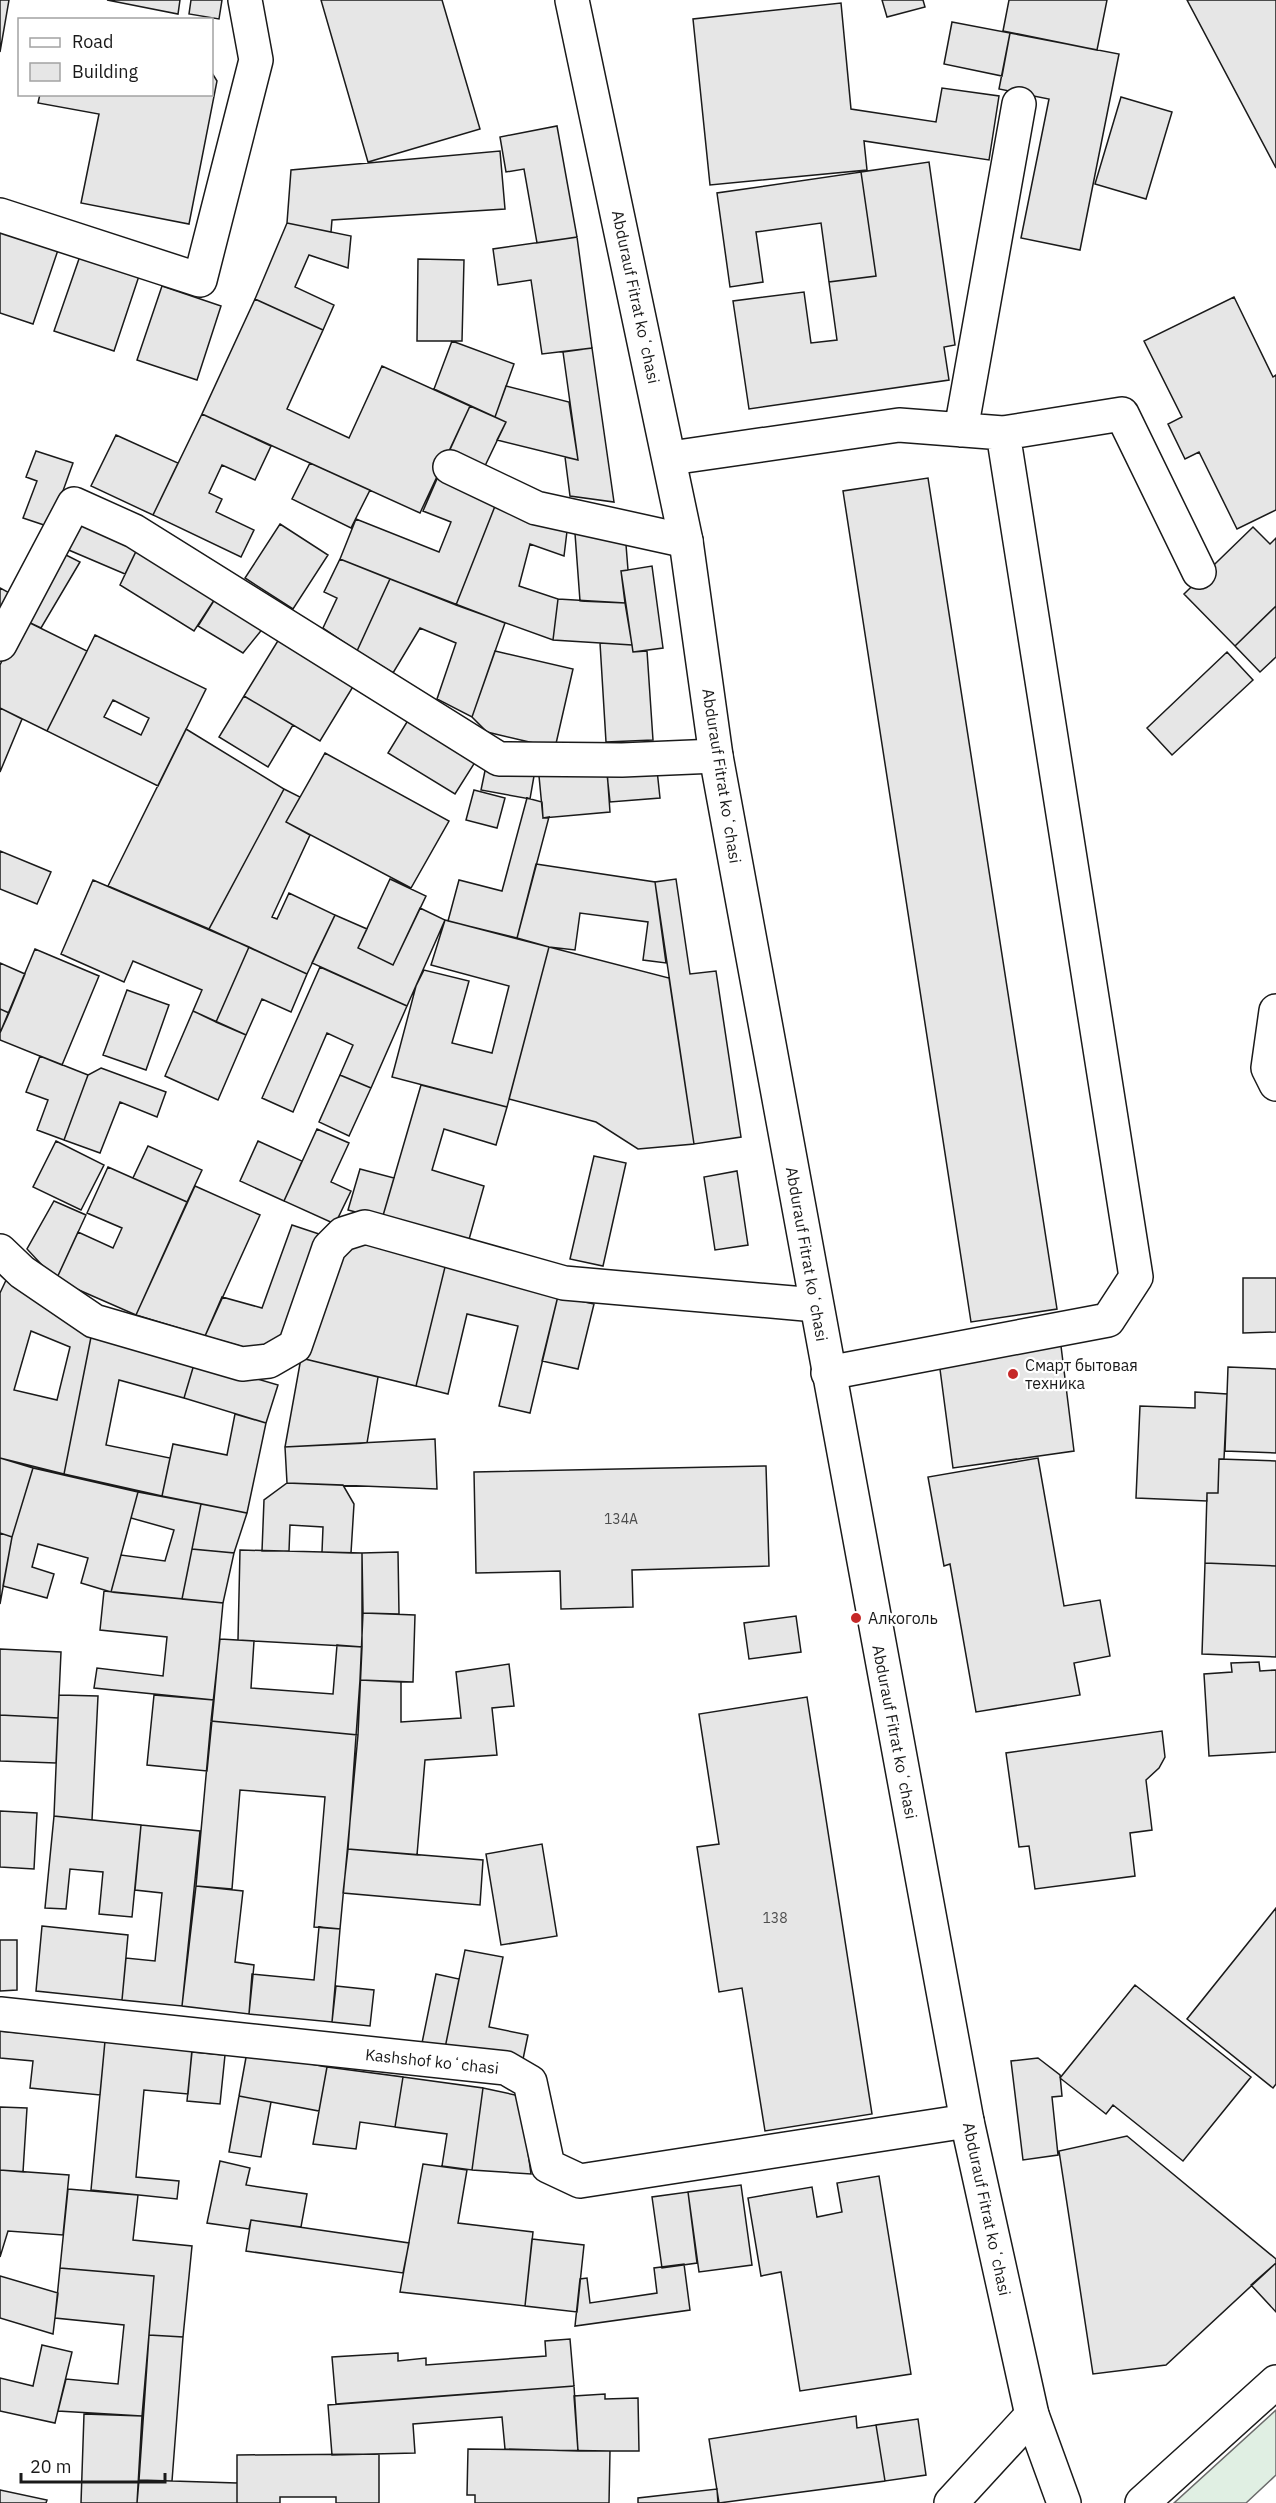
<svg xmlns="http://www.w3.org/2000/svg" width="1276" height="2503" viewBox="0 0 1276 2503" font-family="'IBM Plex Sans',sans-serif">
  <rect width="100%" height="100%" fill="#fff"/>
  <!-- green -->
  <path fill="#e0efe3" stroke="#6a6a6a" stroke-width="1.5" d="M1276,2410v65l-30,28h-72z"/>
  <!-- building -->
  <path fill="#e6e6e6" stroke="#1a1a1a" stroke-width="1.5" fill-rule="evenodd" d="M0,0h9l-9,52z
    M107,0h73l-2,14z
    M191,0h31l-3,19 -30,-5z
    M321,0h121l38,129 -112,33z
    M882,0h41l2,7 -38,10z
    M1009,0h98l-10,50 -94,-19z
    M1187,0h89v168z
    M841,3l10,106 85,13 6,-34 57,8 -10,64 -125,-19 3,29 -157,15 -17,-166z
    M952,22l58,11 -8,43 -58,-12z
    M1010,33l109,21 -39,196 -59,-12 28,-139 -50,-10z
    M212,73l5,8 -28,143 -108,-21 18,-89 -61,-11 2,-9h172z
    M1121,97l51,15 -26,87 -51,-15z
    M557,126l20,111 -40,6 -13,-74 -18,3 -6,-35z
    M500,151l5,58 -173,11 -1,12 -44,-9 4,-53z
    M929,162l26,183 -11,2 5,33 -200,29 -16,-108 71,-9 7,51 26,-3 -8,-58 47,-6 -15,-104z
    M861,172l15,104 -47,6 -8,-59 -65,9 7,50 -33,5 -13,-94z
    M287,223l64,13 -3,32 -39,-13 -14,32 39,18 -11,25 -68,-31z
    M0,230l58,20 -25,74 -33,-11z
    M577,237l15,111 -50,6 -11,-74 -33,5 -5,-36z
    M80,256l59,20 -25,75 -60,-20z
    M418,259l46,1 -2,81h-45z
    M162,286l59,20 -24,74 -60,-20z
    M1234,297l39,80 3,-2v135l-39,19 -38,-77 -14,7 -17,-35 14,-7 -38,-76z
    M255,299l68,31 -36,79 62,29 33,-72 88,40 -50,107 -218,-99z
    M452,341l62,23 -19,53 -61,-28z
    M592,348l22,154 -44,-6 -5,-39 13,3 -15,-108z
    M506,386l63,16 9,58 -81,-20 9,-18 -11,-5z
    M470,406l36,16 -23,48 -35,-16z
    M202,414l69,32 -16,34 -33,-15 -13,28 13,6 -6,13 38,18 -13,27 -88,-42z
    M116,435l62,28 -25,52 -62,-29z
    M36,451l37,12 -23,64 -27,-9 14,-37 -11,-4z
    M310,463l60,27 -19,38 -59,-29z
    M440,472l59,24 -43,109 -116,-46 16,-40 83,33 12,-30 -28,-11z
    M928,478l129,831 -86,13 -128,-831z
    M499,496l69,27 -4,33 -34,-12 -11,42 39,13 -5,41 -97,-35z
    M78,514l63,27 -16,33 -61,-26z
    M574,520l51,12 3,38 -7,1 4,32 -45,-2z
    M280,524l48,31 -35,54 -48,-31z
    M1253,527l17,17 6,-6v68l-41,40 -51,-52z
    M141,541l79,50 -26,40 -74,-46z
    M62,553l18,9 -39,66 -19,-9z
    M340,559l50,20 -33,72 -34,-23 14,-30 -13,-6z
    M652,566l11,82 -30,4 -12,-81z
    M390,579l115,44 -33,94 -35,-18 19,-56 -36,-15 -27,45 -36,-22z
    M0,588l15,8 -15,26z
    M220,591l44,36 -21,26 -45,-27z
    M558,599l67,4 7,42 -79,-5z
    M1276,606v51l-16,15 -25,-26z
    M22,619l65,32 -40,80 -47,-23v-43z
    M95,635l111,54 -48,97 -111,-55zM113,700l36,18 -8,17 -37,-18z
    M279,639l75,46 -34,56 -76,-45z
    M600,643l32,2 1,7 14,-1 6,89 -47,2z
    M495,651l78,18 -18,79 -68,-16 -15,-15z
    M1227,652l26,28 -81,75 -25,-27z
    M244,696l49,29 -25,42 -49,-30z
    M0,708l22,11 -22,53z
    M410,717l67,42 -22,35 -67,-41z
    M186,729l98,60 -75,140 -101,-43z
    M325,753l124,68 -38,67 -125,-66z
    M486,766l48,10 -4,23 -49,-9z
    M607,770l3,42 -67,6 -4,-42z
    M657,770l3,28 -50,4 -3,-28z
    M284,789l16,8 -14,25 24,13 -38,82 5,2 12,-26 46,22 -28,59 -98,-45z
    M474,790l31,8 -8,30 -31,-8z
    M527,798l15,4 1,16 6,-1 -32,121 -69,-17 11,-41 43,11z
    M0,851l51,21 -14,32 -37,-15z
    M536,864l119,18 11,81 -23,-3 5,-38 -68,-9 -5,37 -26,-3 -32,-9z
    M390,879l36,17 -33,69 -35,-17z
    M676,879l14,95 26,-3 25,166 -47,7 -39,-262z
    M93,880l156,67 -33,75 -23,-11 9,-21 -69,-29 -9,21 -63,-28z
    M420,908l25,12 -38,86 -95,-43 23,-48 32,14 -9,19 35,17z
    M445,920l104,27 -42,160 -115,-30 24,-91 8,-16 45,11 -17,62 40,10 17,-67 -78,-21z
    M249,947l58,27 -16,38 -29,-13 -16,36 -30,-13z
    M549,947l120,31 25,166 -56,5 -42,-27 -87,-23z
    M35,949l64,27 -37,89 -62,-25v-7z
    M0,963l25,11 -16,39 -9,-4z
    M320,967l87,39 -36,82 -31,-13 13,-30 -26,-12 -34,79 -31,-14z
    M127,990l42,15 -23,65 -43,-15z
    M0,1009l9,4 -9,20z
    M193,1011l53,24 -28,65 -53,-24z
    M40,1056l48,19 -24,65 -27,-10 11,-30 -22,-8z
    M101,1068l65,24 -9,25 -37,-15 -20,51 -36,-13 24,-65z
    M340,1075l31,13 -22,48 -30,-14z
    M421,1085l86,22 -11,38 -52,-16 -12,41 52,16 -16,57 -86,-24z
    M317,1129l32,14 -18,39 20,9 -16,33 -51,-23z
    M56,1141l48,24 -23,45 -48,-23z
    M258,1141l44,20 -18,40 -44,-20z
    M148,1146l54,24 -15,32 -54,-24z
    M594,1156l32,7 -23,103 -33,-7z
    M108,1167l79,35 -51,113 -80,-35 22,-48 35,16 9,-20 -35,-15z
    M360,1169l34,9 -12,41 -34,-9z
    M737,1171l11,74 -33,5 -11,-73z
    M195,1186l65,29 -55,121 -69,-21z
    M54,1201l32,14 -30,65 -29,-31z
    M292,1225l33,11 -38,109 -26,7 -56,-16 17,-39 40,11z
    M348,1239l98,24 -30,123 -115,-28z
    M446,1263l112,33 -28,117 -31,-7 19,-80 -51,-12 -19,80 -32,-8z
    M8,1276l84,56 -28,142 -64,-16v-165zM31,1331l39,16 -13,53 -43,-10z
    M1243,1278h33v54l-33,1z
    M558,1296l36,8 -16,65 -36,-8z
    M92,1332l103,29 -11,37 -65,-18 -13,65 64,13 -8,38 -98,-22z
    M1060,1338l14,113 -121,17 -15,-114z
    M301,1358l77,19 -11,66 -82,4z
    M195,1361l83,24 -12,38 -82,-25z
    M1228,1367l48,2v84l-51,-2z
    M1195,1392l32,2 -3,65h-5l-1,34h-11v8l-71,-3 4,-92 55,2z
    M235,1414l31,9 -19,90 -85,-17 11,-52 54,11z
    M435,1439l2,50 -150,-6 -2,-36z
    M0,1458l33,10 -21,69 -12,-4z
    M1038,1458l26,148 36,-6 10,56 -36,7 6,32 -104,17 -26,-148 -6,2 -16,-89z
    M1219,1459l57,2v105l-71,-3 2,-70h11z
    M766,1466l3,100 -137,4 1,37 -72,2 -1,-38 -84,2 -2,-101z
    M33,1468l105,24 -27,100 -30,-9 7,-25 -50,-14 -6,23 22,7 -7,24 -44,-12 9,-49z
    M287,1483l56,2 11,19 -3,49 -29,-1 1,-25 -33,-2 -1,26h-27l2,-51z
    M138,1492l63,12 -19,95 -71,-7 10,-37 44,6 9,-31 -43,-12z
    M201,1504l46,9 -13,40 -42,-4z
    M0,1533l12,4 -12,67z
    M192,1549l42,4 -11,50 -41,-4z
    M240,1550l122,3v94l-124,-7z
    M398,1552l1,62 -36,-1 -1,-60z
    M1205,1563l71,3v91l-74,-3z
    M104,1591l119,12 -9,97 -120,-12 3,-20 66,8 4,-39 -67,-7z
    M363,1613l52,2 -2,67 -53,-2z
    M796,1616l5,36 -52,7 -5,-36z
    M220,1639l34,2 -3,47 82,6 4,-49 25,2 -4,88 -147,-14z
    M0,1649l61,3 -3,66 -58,-3z
    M1259,1662l1,9 16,-1v82l-67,4 -5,-82 28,-2 -1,-9z
    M509,1664l5,42 -22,2 5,47 -72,5 -8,95 -69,-6 12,-169 41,2v40l60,-4 -5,-46z
    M59,1695l39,1 -6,124 -38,-4z
    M154,1695l60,5 -7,71 -60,-6z
    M807,1697l65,417 -107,17 -23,-143 -23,4 -22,-145 22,-3 -20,-130z
    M0,1715l58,3 -2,45 -56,-2z
    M211,1721l147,14 -18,194 -26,-2 11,-130 -85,-7 -8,99 -36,-3z
    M1162,1731l3,26 -6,11 -13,12 6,50 -22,3 5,43 -100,13 -6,-43 -10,1 -13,-94z
    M0,1811l37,2 -3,56 -34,-2z
    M54,1816l87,9 -9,92 -33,-3 4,-42 -33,-3 -4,40 -21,-1z
    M141,1825l59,6 -18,175 -60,-6 4,-42 29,3 7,-68 -27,-3z
    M542,1844l15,92 -56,9 -15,-91z
    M348,1849l135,11 -3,45 -137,-12z
    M196,1886l47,5 -8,71 19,3 -5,49 -67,-8z
    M1276,1908v176l-3,4 -86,-69z
    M42,1926l86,9 -6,65 -86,-9z
    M319,1927l21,2 -8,93 -83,-8 3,-40 62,6z
    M0,1940h17v50l-17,1z
    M465,1950l38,7 -14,70 39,8 -6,29 -77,-16z
    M436,1974l23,5 -14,69 -23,-5z
    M1135,1985l116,92 -68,84 -70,-56 -7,9 -46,-36z
    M336,1986l38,4 -4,36 -38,-4z
    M0,2031l105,10 -5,54 -70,-7 3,-27 -33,-3z
    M105,2041l87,8 -4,45 -44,-4 -8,87 43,4 -2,18 -86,-9z
    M192,2052l33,3 -5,49 -33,-3z
    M247,2052l80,15 -8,44 -80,-15z
    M1038,2058l22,17 2,21 -10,1 6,58 -35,5 -12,-99z
    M327,2067l76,10 -8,50 -35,-5 -4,27 -43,-5z
    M403,2077l80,11 -11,82 -30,-4 5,-32 -52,-7z
    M483,2088l37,8 11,78 -59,-4z
    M239,2096l32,6 -10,55 -32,-5z
    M0,2107l27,1 -4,64 -23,-2z
    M1127,2136l149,123v4l-110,102 -73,9 -34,-223z
    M220,2161l30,7 -4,17 61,9 -6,33 -50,-7 -2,9 -42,-6z
    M423,2164l44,6 -9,53 75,9 -8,74 -125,-14z
    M0,2170l69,5 -6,60 -55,-4 -8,26z
    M879,2176l32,198 -111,17 -19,-119 -20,4 -13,-78 64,-11 5,30 25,-5 -5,-29z
    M741,2185l11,80 -53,7 -11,-80z
    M68,2189l70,6 -5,45 59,6 -9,91 -34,-2 5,-59 -94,-8z
    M688,2192l9,71 -35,5 -10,-71z
    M251,2220l158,23 -6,30 -157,-22z
    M532,2239l52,6 -7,67 -52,-6z
    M1276,2263v49l-25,-27z
    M684,2264l6,46 -115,16 5,-47 7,-1 3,25 67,-10 -3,-25z
    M60,2268l94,8 -12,140 -84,-5 8,-32 52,5 6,-59 -69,-7z
    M0,2276l58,17 -5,41 -53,-16z
    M149,2335l34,2 -11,144 -33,-1z
    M570,2339l4,47 -238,18 -4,-47 66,-4v8l28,-3v7l120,-9 -1,-15z
    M42,2345l30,7 -17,71 -55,-12v-33l33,8z
    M574,2386l4,65 -73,-2 -3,-32 -89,7 2,29 -83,2 -4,-50z
    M605,2394v5l33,-1 1,53h-61l-4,-55z
    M84,2414l58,2 -5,87h-56z
    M856,2416l1,12 19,-3 9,56 -166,22 -10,-64z
    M918,2419l8,56 -41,6 -9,-56z
    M468,2449l142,2 -1,52h-134v-8h-8z
    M379,2454v49h-43v-6h-56v6h-43v-48z
    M139,2480l98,3v20h-100z
    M717,2489l1,14h-80v-5z
    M0,2490l47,10 -1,3h-46z"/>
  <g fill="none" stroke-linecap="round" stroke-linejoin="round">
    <defs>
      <path id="minor" d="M0,215l200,65 56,-220 -11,-60
        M961,430l58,-326
        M1003,433l119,-19 77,158
        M671,458l228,-33 104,8 133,844 -28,43 -280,53
        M450,467l86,41 150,33
        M0,644l74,-140 60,27 365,228 123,1 94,-4
        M1276,1011l-8,57 8,16
        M0,1251l22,21 72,49 148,43 27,-3 26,-15 34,-98 14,-14 22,-7 199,56 252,22
        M0,2014l506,54 24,14 18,84 32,15 387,-60
        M951,2503l81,-88"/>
      <path id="major" d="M572,0l114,541 30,215 251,1365 65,294 32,88
        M1142,2503l134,-121"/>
    </defs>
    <!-- minor casing -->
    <use href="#minor" stroke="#1a1a1a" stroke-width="36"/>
    <!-- major casing -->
    <use href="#major" stroke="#1a1a1a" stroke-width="36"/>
    <!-- minor -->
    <use href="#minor" stroke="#fff" stroke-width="33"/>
    <!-- major -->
    <use href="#major" stroke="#fff" stroke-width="33"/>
  </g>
  <!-- markers -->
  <g fill="#c62828" stroke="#fff" stroke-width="2">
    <circle cx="1013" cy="1374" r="6"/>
    <circle cx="856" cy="1618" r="6"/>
  </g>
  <g text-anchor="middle" stroke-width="4.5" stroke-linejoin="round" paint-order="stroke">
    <!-- number labels -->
    <g font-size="14" fill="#4d4d4d">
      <text x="621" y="1524">134A</text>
      <text x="775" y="1923">138</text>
    </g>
    <!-- street labels -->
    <g font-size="16" fill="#1a1a1a" stroke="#fff">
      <text transform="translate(636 297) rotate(78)" y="6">Abdurauf Fitrat koʻchasi</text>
      <text transform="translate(722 776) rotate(81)" y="6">Abdurauf Fitrat koʻchasi</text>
      <text transform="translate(807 1254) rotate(80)" y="6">Abdurauf Fitrat koʻchasi</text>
      <text transform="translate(895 1732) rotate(79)" y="6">Abdurauf Fitrat koʻchasi</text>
      <text transform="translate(432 2061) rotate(6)" y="6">Kashshof koʻchasi</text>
      <text transform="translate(987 2209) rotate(78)" y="6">Abdurauf Fitrat koʻchasi</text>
    </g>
    <!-- poi labels -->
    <g font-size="16" fill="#1a1a1a" stroke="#fff" text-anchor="start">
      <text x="1025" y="1371">Смарт бытовая<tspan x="1025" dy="18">техника</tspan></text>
      <text x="868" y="1624">Алкоголь</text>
    </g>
  </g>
  <!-- legend -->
  <rect x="18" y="18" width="195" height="78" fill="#ffffff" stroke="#a3a3a3" stroke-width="1.5"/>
  <rect x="30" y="38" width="30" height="9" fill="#ffffff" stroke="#a3a3a3" stroke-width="1.5"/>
  <text x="72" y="48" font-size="18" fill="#1a1a1a">Road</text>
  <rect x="30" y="63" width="30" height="18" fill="#e6e6e6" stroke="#a3a3a3" stroke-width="1.5"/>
  <text x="72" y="78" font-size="18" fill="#1a1a1a">Building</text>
  <!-- scale -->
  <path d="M21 2473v9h144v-9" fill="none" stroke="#1a1a1a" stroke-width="3"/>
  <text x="30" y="2473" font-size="18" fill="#1a1a1a" stroke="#ffffff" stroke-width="4.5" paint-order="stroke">20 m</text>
</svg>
